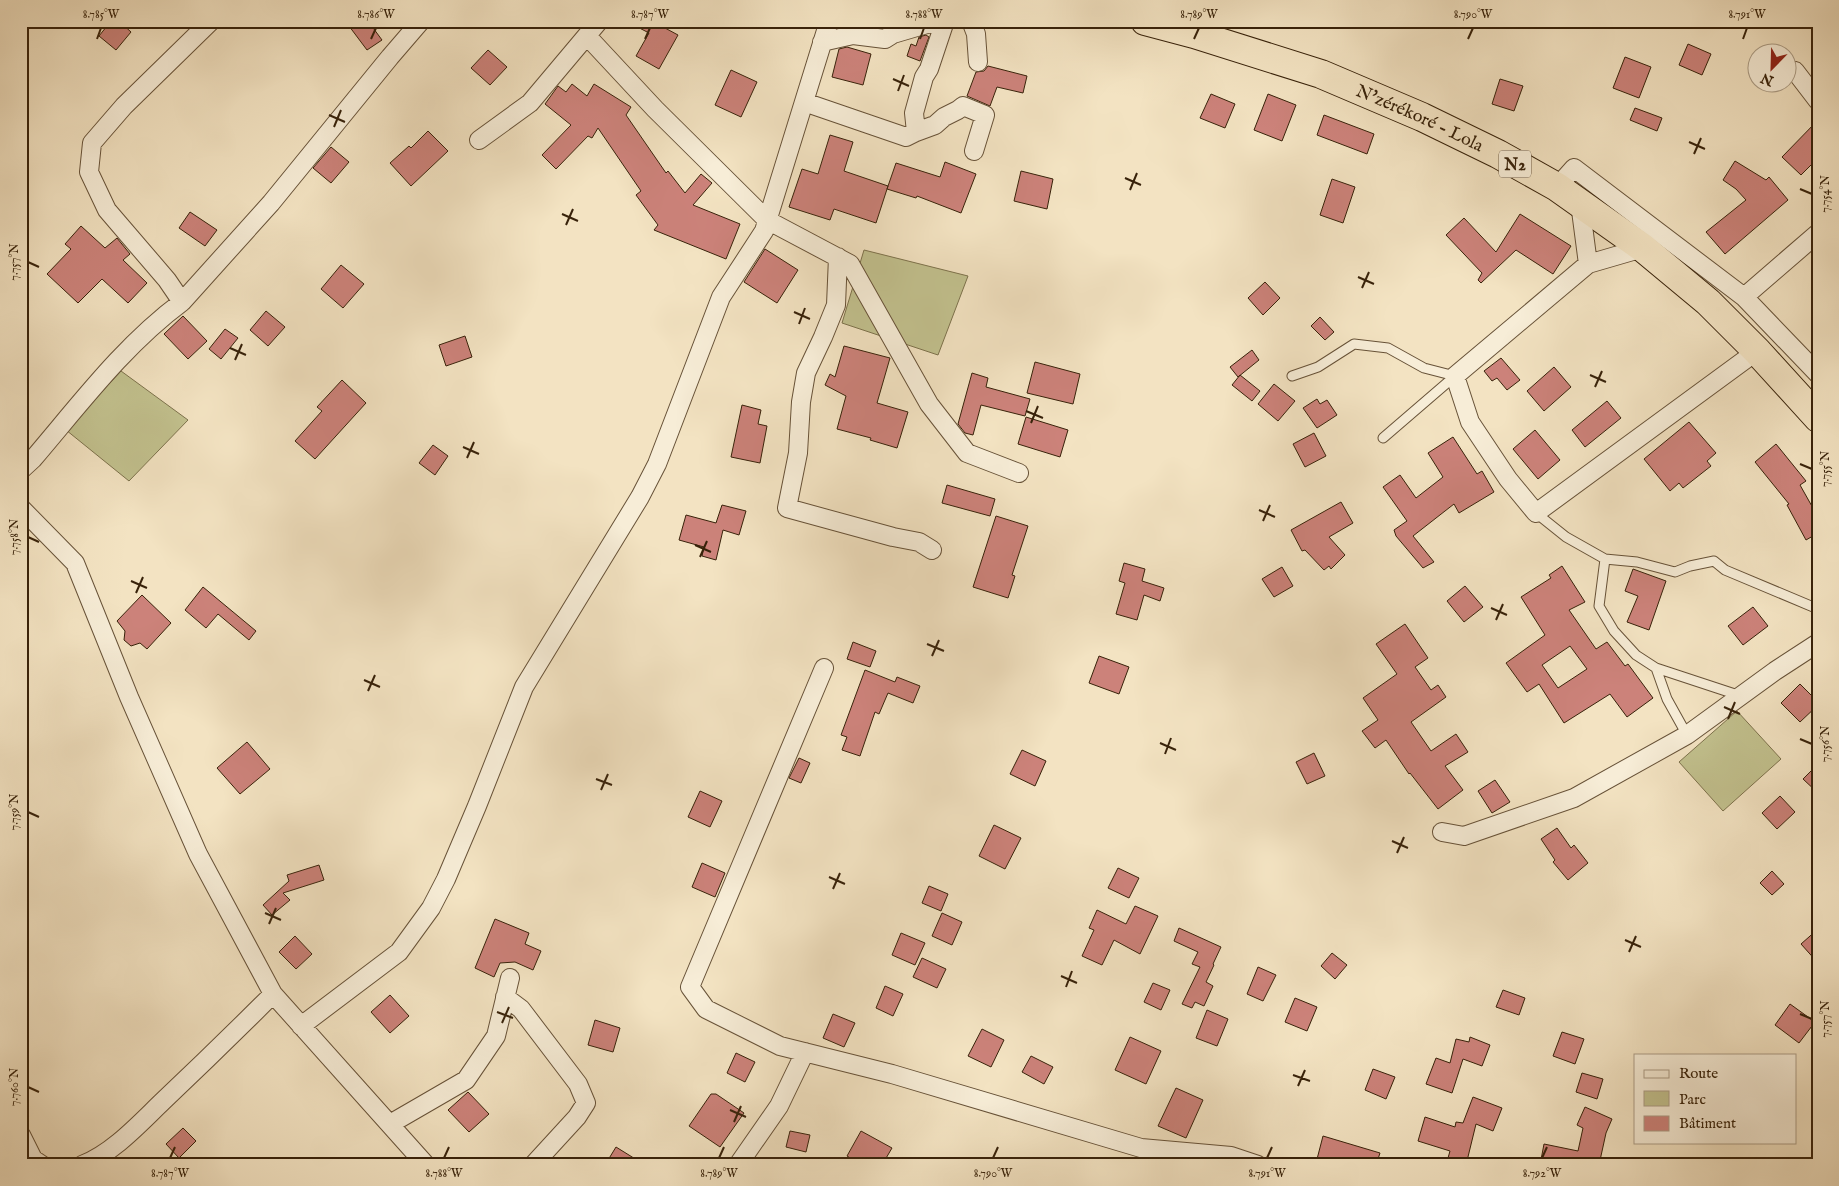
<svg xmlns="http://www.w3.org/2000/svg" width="1839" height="1186" viewBox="0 0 1839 1186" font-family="'IM FELL English',serif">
  <rect width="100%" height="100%" fill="#f3e3c2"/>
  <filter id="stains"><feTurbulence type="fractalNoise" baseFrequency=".004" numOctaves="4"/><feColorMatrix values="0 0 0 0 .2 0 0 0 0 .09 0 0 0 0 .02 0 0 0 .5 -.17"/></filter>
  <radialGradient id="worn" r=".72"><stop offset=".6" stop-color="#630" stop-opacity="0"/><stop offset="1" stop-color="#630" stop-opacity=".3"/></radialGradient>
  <!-- green -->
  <path fill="#c2c18e" stroke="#7d724c" d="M864,250l104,26 -30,79 -96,-32z
    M121,371l67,49 -59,61 -63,-51z
    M1737,711l44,48 -58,52 -44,-49z"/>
  <!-- building -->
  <path fill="#cc827a" stroke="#38220a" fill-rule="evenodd" d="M111,21h8l12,11 -15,18 -17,-14z
    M356,21h12l14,19 -15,10 -18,-24z
    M626,21h26l26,14 -19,34 -23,-13 13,-23z
    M926,35l3,2 -9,24 -13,-5 4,-12 5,2 3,-9z
    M1688,44l23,10 -9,21 -23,-10z
    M847,47l24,7 -8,31 -31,-8 7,-28z
    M488,50l19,17 -17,18 -19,-17z
    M1625,57l26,10 -12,31 -26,-10z
    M988,66l39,10 -4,17 -26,-6 -7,19 -23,-10 9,-24 8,-1z
    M731,70l26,12 -16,35 -26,-12z
    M1500,79l23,7 -9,25 -22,-7z
    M572,84l15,12 7,-12 37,23 -5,8 40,58 2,-2 17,22 16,-19 11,9 -19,22 47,19 -14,35 -72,-29 4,-5 -22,-30 5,-4 -43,-63 -6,10 -4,-2 -32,33 -14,-14 29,-30 -26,-21 13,-18 8,6z
    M1211,94l24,10 -10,24 -25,-10z
    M1268,94l28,11 -14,36 -28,-11z
    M1635,108l27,10 -5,13 -27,-11z
    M1324,115l50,19 -7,20 -50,-19z
    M1818,120v38l-17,17 -19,-18z
    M428,131l20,20 -37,35 -21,-23 19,-17 2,2z
    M830,135l23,7 -9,29 44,15 -12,37 -42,-14 -4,11 -41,-13 13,-38 16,5z
    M331,147l18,15 -18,21 -18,-15z
    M1735,161l31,19 3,-3 19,23 -63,54 -19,-22 40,-32 -10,-11 -13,-9z
    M945,162l31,12 -15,39 -44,-17 -1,2 -29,-9 9,-26 44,14z
    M1021,171l32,8 -6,30 -33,-8z
    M1332,179l23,8 -12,36 -23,-8z
    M190,212l27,18 -12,16 -26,-18z
    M1520,214l51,32 -18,28 -37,-24 -35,33 -3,-3 4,-7 -36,-38 18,-17 32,34z
    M81,226l24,22 12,-10 13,16 -7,6 24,23 -19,20 -26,-24 -24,24 -31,-29 24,-25 -6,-5z
    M765,249l33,21 -21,33 -33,-21z
    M341,265l23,19 -21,24 -22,-19z
    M1265,282l15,16 -17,17 -15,-17z
    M266,311l19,16 -17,19 -18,-16z
    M183,316l24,25 -19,18 -24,-25z
    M1320,317l14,15 -9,8 -14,-14z
    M225,329l13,9 -17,21 -12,-10z
    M465,336l7,21 -26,9 -7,-21z
    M844,346l46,12 -13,45 31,9 -11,36 -27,-8 1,-2 -34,-9 9,-33 -21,-11 5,-11 5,3z
    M1252,350l7,10 -21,17 -8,-10z
    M1501,358l19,22 -13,10 -10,-12 -5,3 -8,-10z
    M1035,362l45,12 -7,30 -46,-11z
    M1554,367l17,20 -27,24 -17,-20z
    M972,373l16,5 -2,9 44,12 -5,17 -44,-11 -8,30 -8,-2 -7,-9z
    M1240,375l20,16 -8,10 -20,-16z
    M342,380l24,23 -51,56 -20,-18 27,-30 -5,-4z
    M1274,384l21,17 -17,20 -20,-17z
    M1317,399l3,5 7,-4 10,15 -20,13 -14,-20z
    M1607,401l14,17 -36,29 -13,-17z
    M742,405l19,5 -3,14 9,2 -7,37 -29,-6z
    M1026,417l42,13 -8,27 -42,-13z
    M1689,422l27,31 -9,8 4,5 -28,22 -4,-5 -9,8 -26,-32z
    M1535,430l25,30 -22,19 -25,-30z
    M1314,433l12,23 -21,11 -12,-23z
    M1453,437l24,37 5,-3 12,21 -35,21 -5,-9 -41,32 21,26 -11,6 -27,-32 -2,-6 13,-9 -24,-34 17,-12 16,23 27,-21 -15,-24z
    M1776,444l30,37 -6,4 18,32v16l-12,7 -19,-35 2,-1 -34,-42z
    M433,445l15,11 -13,19 -16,-12z
    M947,485l48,14 -5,17 -48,-13z
    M1341,502l12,21 -24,14 16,18 -14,14 -2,-3 -5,4 -19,-20 -3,1 -11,-21z
    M722,505l24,6 -7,24 -16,-5 -7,30 -14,-4 2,-9 -25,-7 7,-25 30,8z
    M996,516l32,10 -16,49 3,1 -7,22 -35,-11z
    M1124,563l21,6 -3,12 22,7 -4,13 -16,-6 -7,25 -21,-6 9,-31 -6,-2z
    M1562,566l23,36 -16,8 27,39 11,-7 18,24 3,-2 25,34 -26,19 -17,-23 -46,29 -25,-39 -12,8 -21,-29 39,-28 -24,-38 30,-19 -2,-3zM1570,646l17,23 -29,19 -16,-23z
    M1282,567l11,19 -19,11 -12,-18z
    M1633,569l33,12 -17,49 -22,-8 11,-26 -13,-5z
    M1465,586l18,21 -19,15 -17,-21z
    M203,587l53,44 -7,9 -31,-26 -12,14 -21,-18z
    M142,595l29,28 -24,26 -7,-6 -9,3 -7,-6 1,-9 -8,-10z
    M1753,607l15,19 -25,19 -15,-19z
    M1405,624l23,34 -13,9 16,23 7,-5 8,12 -35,25 20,29 25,-17 12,18 -23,14 18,24 -25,19 -28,-36 -1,1 -23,-34 -11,8 -13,-17 16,-11 -15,-22 34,-24 -21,-30z
    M853,642l23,9 -6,16 -23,-8z
    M1099,656l30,11 -10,27 -30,-11z
    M865,670l30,12 2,-5 23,9 -7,17 -25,-10 -9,21 -4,-2 -15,44 -18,-6 5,-13 -6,-2z
    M1800,684l18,18v3l-18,17 -19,-19z
    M247,742l23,27 -30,25 -23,-26z
    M1022,750l24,11 -11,25 -25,-12z
    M1314,753l11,23 -18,8 -11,-22z
    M799,758l11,5 -9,20 -12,-5z
    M1818,764v29l-15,-14z
    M1495,780l15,22 -18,11 -14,-22z
    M700,791l22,10 -12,26 -22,-10z
    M1780,796l15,16 -18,17 -15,-16z
    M994,825l27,13 -16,31 -26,-13z
    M1557,828l14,20 3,-3 14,18 -20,17 -15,-18 2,-2 -14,-21z
    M702,863l23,10 -10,24 -23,-10z
    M319,865l5,15 -41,13 7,7 -18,15 -9,-10 26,-24 -2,-6z
    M1118,868l21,10 -10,20 -21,-10z
    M1772,871l12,13 -12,11 -12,-12z
    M929,886l19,8 -7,17 -19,-8z
    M1135,906l23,10 -18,38 -26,-14 -12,25 -20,-9 12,-26 -5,-2 8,-18 29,14z
    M942,913l20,9 -10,23 -20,-9z
    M495,919l34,14 -4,11 16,7 -8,19 -18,-8 -15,1 -6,14 -19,-9z
    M1179,928l42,19 -8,17 1,1 -8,17 7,4 -9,20 -9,-4 -3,6 -10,-4 18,-37 -8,-3 6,-12 -24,-11z
    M1818,929v34l-17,-19z
    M901,933l24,10 -10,22 -23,-10z
    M295,936l17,18 -16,15 -17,-17z
    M1332,953l15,12 -12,14 -14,-13z
    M922,958l24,11 -9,19 -24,-11z
    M1258,967l18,8 -13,26 -16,-7z
    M1153,983l17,7 -9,20 -17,-8z
    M885,986l18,8 -10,22 -17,-8z
    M1503,990l22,8 -6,17 -23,-8z
    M390,995l19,21 -19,17 -19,-21z
    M1295,998l22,9 -10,24 -22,-9z
    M1790,1004l25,18 -16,21 -24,-18z
    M1207,1010l21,9 -11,27 -21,-8z
    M833,1014l22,9 -11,24 -21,-9z
    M595,1020l25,8 -7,24 -25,-7z
    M982,1029l22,11 -13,27 -23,-11z
    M1562,1032l22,7 -9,25 -22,-8z
    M1130,1037l31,14 -15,33 -31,-14z
    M1470,1037l20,8 -8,21 -19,-7 -11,34 -26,-9 10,-26 14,5 6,-24 13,3z
    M736,1053l19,9 -10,20 -18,-9z
    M1031,1056l22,11 -9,17 -22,-12z
    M1373,1069l22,8 -9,22 -21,-9z
    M1582,1073l21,6 -6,20 -21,-7z
    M1176,1088l27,12 -17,38 -28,-12z
    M468,1092l21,22 -20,18 -21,-22z
    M711,1094h5l28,19 -24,34 -31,-21z
    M1473,1097l29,11 -9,23 -17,-7 -10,41h-20l4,-14 -32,-10 7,-24 30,10 1,-5 7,1z
    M1585,1107l27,12 -6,14 -7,32h-59l4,-21 34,7 5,-23 -6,-3z
    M183,1128l13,13 -17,17 -13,-14z
    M790,1131l20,4 -4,17 -20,-5z
    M861,1131l31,17 -10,17h-20l-15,-9z
    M1323,1136l57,17 -4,12h-54l-6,-2z
    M616,1147l29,18h-40z"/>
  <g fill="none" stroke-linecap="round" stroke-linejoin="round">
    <defs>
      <path id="lane" d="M1292,376l26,-9 36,-23 34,4 36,20 31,8 -72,62
        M1536,513l30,24 39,22 32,3 38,10 15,-6 24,-5 11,9 93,39
        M1605,559l-6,47 15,25 22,24 20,13 85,28
        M1656,668l11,31 20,36"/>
      <path id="street" d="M945,21l-16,48 -5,8 -10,36 2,19 19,-7 9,-8 14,-7 5,-4 22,9 -11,36
        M971,21l5,13 2,28
        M587,36l68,73 112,111 83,44 79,140 38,49 52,20
        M822,42l31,-7 32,4 8,-5 44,-13
        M1795,71l23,30
        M804,102l102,35 10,-5
        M479,140l51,-37 69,-82
        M1557,187l17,-19 170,129 74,77
        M1580,203l8,61
        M1643,248l-55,16 -133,112 15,46 38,57 28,34 221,-162
        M838,257l-2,48 -13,32 -17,36 -5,29 -3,51 -11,55 106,29 26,5 13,8
        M1744,297l74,-64
        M182,302l89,-99 119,-146 31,-36
        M21,470l12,-11c47,-55 91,-114 149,-157l-15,-22 -60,-70 -18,-38 3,-29 32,-37 87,-85
        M21,508l54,55 54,134 69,157 75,140 153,171
        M824,668l-134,319 16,22 74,37 112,28 249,74 90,8 27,9
        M1442,832l22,4 110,-38 113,-63 88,-64 43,-28
        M505,997l16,12 57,75 8,19 -9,14 -44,48
        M301,1026l98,-74 32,-44 15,-29 31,-73 47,-119 116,-190 17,-33 64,-167 43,-66 65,-210
        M390,1124l76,-44 30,-44 14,-58
        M21,1135l12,24 9,6
        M82,1165c31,-12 58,-42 81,-64 37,-35 74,-71 110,-107
        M738,1165l41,-59 26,-54"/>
      <g id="highway">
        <path id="s1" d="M1145,21l49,13 127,40 101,43 76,37 59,33 86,61 65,54 49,49 61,67"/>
      </g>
    </defs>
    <!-- lane casing -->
    <use href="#lane" stroke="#675238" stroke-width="11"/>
    <!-- street casing -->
    <use href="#street" stroke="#675238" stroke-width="20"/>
    <!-- highway casing -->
    <use href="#highway" stroke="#38220a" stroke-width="30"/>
    <!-- lane -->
    <use href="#lane" stroke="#f7edd7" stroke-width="9"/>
    <!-- street -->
    <use href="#street" stroke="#f7edd7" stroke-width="18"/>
    <!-- highway -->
    <use href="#highway" stroke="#f3e3c2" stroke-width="28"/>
  </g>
  <!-- ticks -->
  <path fill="none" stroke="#38220a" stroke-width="2" d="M97,39l4,-11M371,39l5,-11M645,39l5,-11M920,39l4,-11M1194,39l5,-11M1468,39l5,-11M1743,39l4,-11M893,79l16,7M898,91l6,-16M329,115l16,7M334,127l7,-17M1689,142l16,7M1694,154l7,-16M1125,178l16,7M1800,189l12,5M1130,190l7,-17M562,214l16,7M566,225l7,-16M28,262l11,5M1358,277l16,7M1362,288l7,-16M794,312l16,7M799,324l6,-16M230,348l16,7M235,360l7,-16M1590,375l16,7M1595,387l7,-16M1026,411l17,7M1031,423l7,-17M463,447l16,7M467,458l7,-16M1800,464l12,5M1259,510l16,7M1263,521l7,-16M28,537l11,5M695,545l16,7M700,557l7,-16M131,581l16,7M136,593l7,-16M1491,608l16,7M1496,620l7,-16M927,644l17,7M932,656l7,-16M364,680l16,7M368,691l7,-16M1724,707l16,7M1728,719l7,-17M1800,739l12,5M1160,743l16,7M1165,754l6,-16M596,779l16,6M601,790l7,-16M28,812l11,5M1392,841l16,7M1397,853l7,-16M829,877l16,7M833,889l7,-16M265,913l16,7M269,924l7,-16M1625,940l16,7M1629,952l7,-16M1061,976l16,7M1066,987l6,-16M497,1012l16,6M1800,1014l12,5M502,1023l7,-16M1293,1075l17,6M1298,1086l7,-16M28,1087l11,5M730,1110l16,7M734,1122l7,-16M170,1158l5,-11M444,1158l5,-11M719,1158l5,-11M993,1158l5,-11M1267,1158l5,-11M1542,1158l5,-11"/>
  <g text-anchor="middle" stroke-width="4.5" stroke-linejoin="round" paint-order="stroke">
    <!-- shield labels -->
    <rect fill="#f7edd7" stroke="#715f48" stroke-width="1" x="1499" y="150.5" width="32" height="27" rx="4"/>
    <g font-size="16" font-weight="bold" fill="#38220a">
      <text x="1515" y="170">N2</text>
    </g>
    <!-- street labels -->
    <g font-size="18" fill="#38220a" stroke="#f7edd7">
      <text dy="6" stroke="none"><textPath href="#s1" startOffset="292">N'zérékoré - Lola</textPath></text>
    </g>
  </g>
  <!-- margin -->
  <rect width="1839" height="1186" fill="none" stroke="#f3e3c2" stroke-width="55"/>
  <!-- legend -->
  <rect x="1634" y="1054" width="162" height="90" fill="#f7edd7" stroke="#ab9c85"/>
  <rect x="1644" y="1070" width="25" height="8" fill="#f7edd7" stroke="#ab9c85"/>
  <text x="1679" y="1078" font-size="15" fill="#38220a">Route</text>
  <rect x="1644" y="1091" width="25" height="15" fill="#c2c18e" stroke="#ab9c85"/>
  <text x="1679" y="1104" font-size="15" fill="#38220a">Parc</text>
  <rect x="1644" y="1116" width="25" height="15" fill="#cc827a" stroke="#ab9c85"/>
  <text x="1679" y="1128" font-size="15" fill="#38220a">Bâtiment</text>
  <!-- north arrow -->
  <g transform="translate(1772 68) rotate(203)"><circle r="24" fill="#f7edd7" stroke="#ab9c85"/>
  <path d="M0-4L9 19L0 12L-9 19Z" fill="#8f2418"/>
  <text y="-8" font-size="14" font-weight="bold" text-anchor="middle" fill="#38220a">N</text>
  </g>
  <rect x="28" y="28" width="1784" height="1130" fill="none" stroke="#38220a" stroke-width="2"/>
  <g font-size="12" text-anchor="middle" fill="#38220a">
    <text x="101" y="18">8.785°W</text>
    <text x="376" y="18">8.786°W</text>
    <text x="650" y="18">8.787°W</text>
    <text x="924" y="18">8.788°W</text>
    <text x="1199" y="18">8.789°W</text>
    <text x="1473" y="18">8.790°W</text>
    <text x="1747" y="18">8.791°W</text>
    <text transform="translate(1825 194) rotate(-90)" y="4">7.754°N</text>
    <text transform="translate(14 262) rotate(-90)" y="4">7.757°N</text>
    <text transform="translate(1825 469) rotate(-90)" y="4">7.755°N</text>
    <text transform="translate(14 537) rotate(-90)" y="4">7.758°N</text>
    <text transform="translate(1825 744) rotate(-90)" y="4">7.756°N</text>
    <text transform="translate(14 812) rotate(-90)" y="4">7.759°N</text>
    <text transform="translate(1825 1019) rotate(-90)" y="4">7.757°N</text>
    <text transform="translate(14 1087) rotate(-90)" y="4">7.760°N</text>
    <text x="170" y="1177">8.787°W</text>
    <text x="444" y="1177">8.788°W</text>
    <text x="719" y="1177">8.789°W</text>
    <text x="993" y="1177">8.790°W</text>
    <text x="1267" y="1177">8.791°W</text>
    <text x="1542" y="1177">8.792°W</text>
  </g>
  <rect width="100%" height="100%" filter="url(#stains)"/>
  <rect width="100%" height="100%" fill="url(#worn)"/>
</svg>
